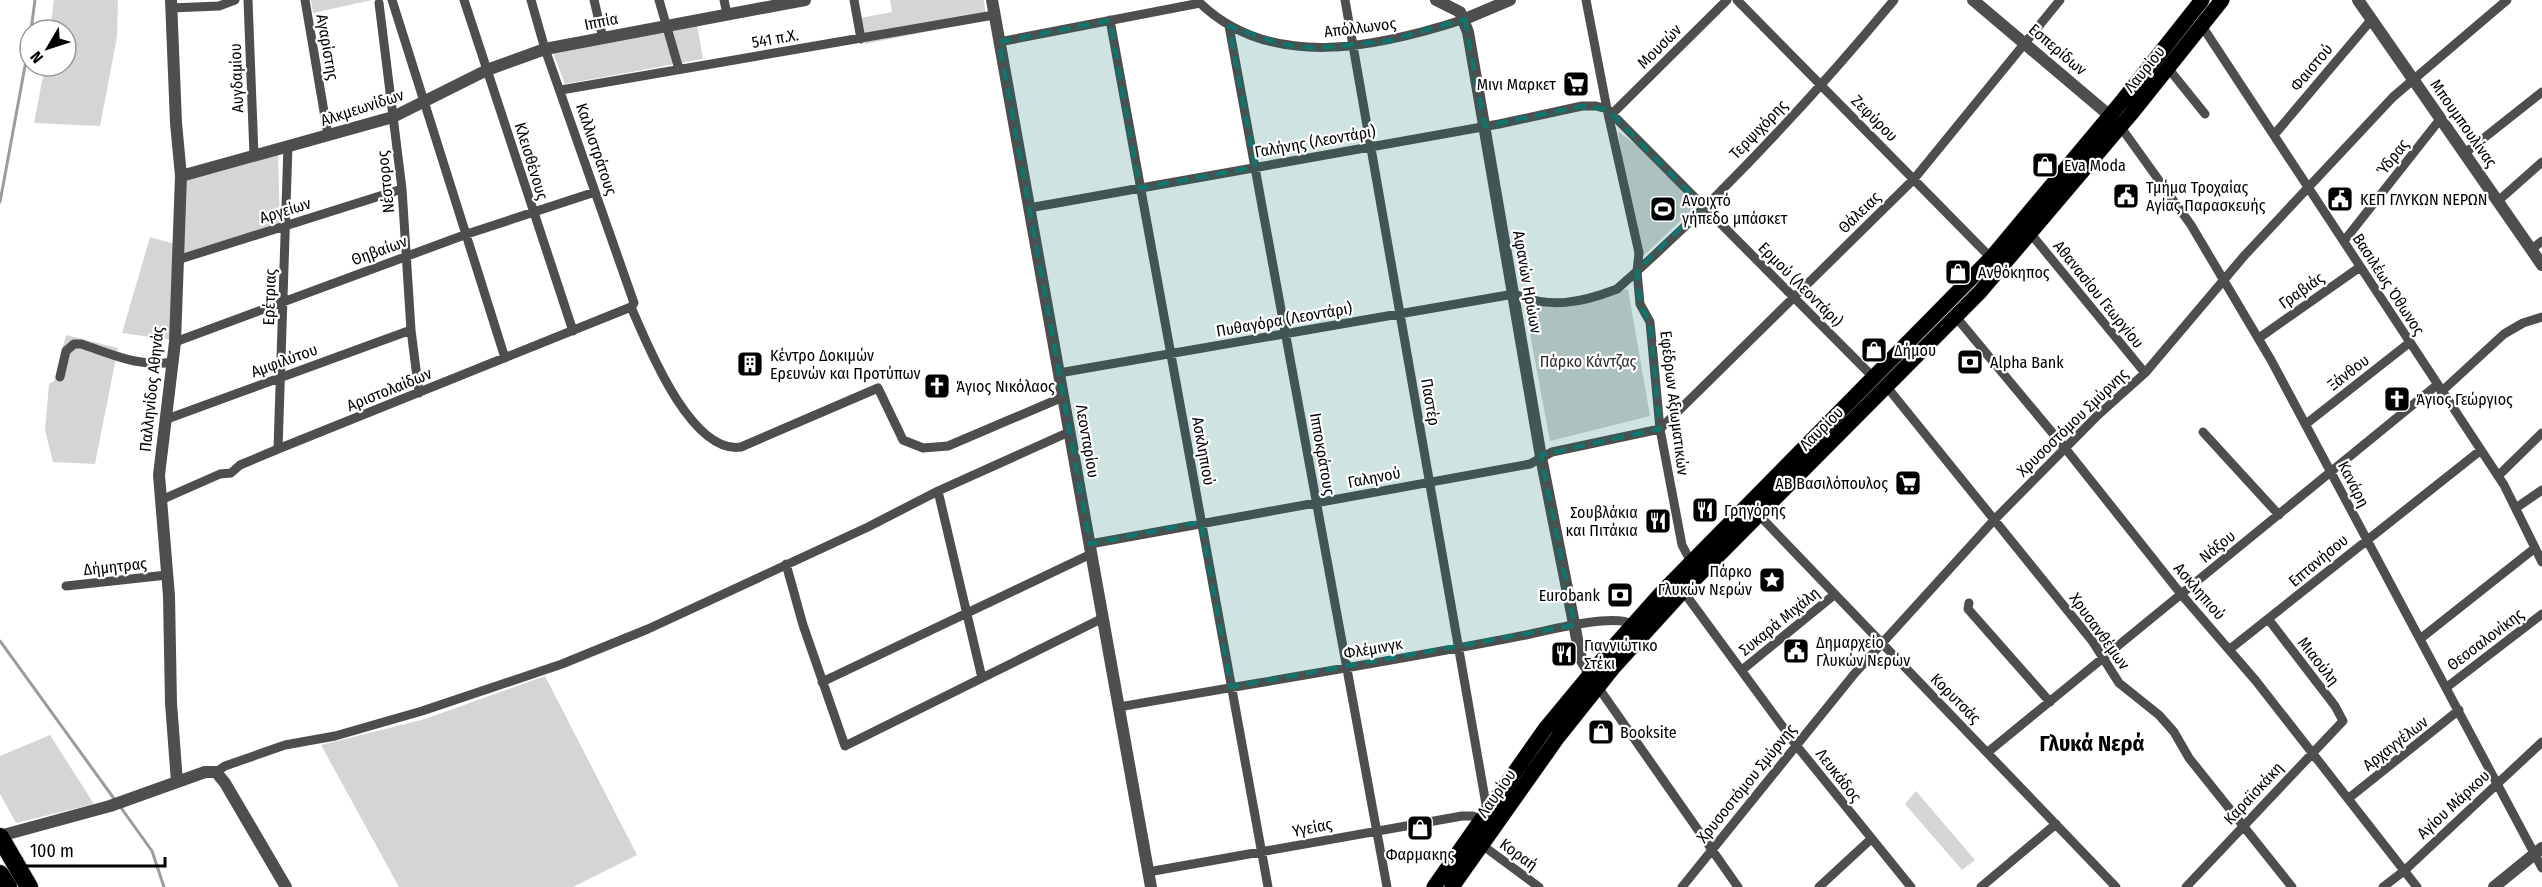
<svg xmlns="http://www.w3.org/2000/svg" width="2542" height="887" viewBox="0 0 2542 887" font-family="'Fira Sans Condensed',sans-serif">
  <rect width="100%" height="100%" fill="#fff"/>
  <!-- green -->
  <path fill="#d5d5d5" d="M54,0h64l-1,37 -17,89 -66,-3 11,-57h21v-36h-16z
    M311,0h61l-59,13z
    M890,0h94l2,20 -121,24 -5,-26 32,-6z
    M697,24l6,35 -138,25 -12,-31z
    M1618,131l25,19 55,54 -62,59z
    M278,153l2,71 -99,30 4,-74z
    M150,237l25,7 -3,96 -50,-7z
    M1628,289l22,127 -100,25 -25,-134z
    M66,335l52,13 -23,116 -42,-2 -8,-32 4,-46 5,-3z
    M545,676l92,179 -64,32h-174l-78,-142 104,-26z
    M50,735l44,69 -78,19 -16,-29v-38z
    M1916,791l59,69 -13,10 -57,-66z"/>
  <g fill="none" stroke-linecap="round" stroke-linejoin="round">
    <!-- stream -->
    <path stroke="#9c9c9c" stroke-width="3" d="M31,30l4,-30
      M0,202l30,-163
      M0,641l115,159
      M119,805l33,46 12,36"/>
    <defs>
      <path id="primary" d="M1434,887l111,-158 62,-75 56,-63 328,-333 132,-158 79,-100
        M1452,887l106,-150 55,-69 70,-77 297,-299 151,-178 91,-114"/>
      <path id="motorway" d="M0,837l29,50
        M0,874l8,13"/>
    </defs>
    <!-- primary casing -->
    <use href="#primary" stroke="#dbdbdb" stroke-width="16"/>
    <!-- motorway casing -->
    <use href="#motorway" stroke="#dbdbdb" stroke-width="20"/>
    <!-- minor -->
    <path stroke="#4e4e4e" stroke-width="9" d="M248,0l6,155
      M305,0l23,135
      M392,0l113,358
      M464,0l109,331
      M531,0l14,49 89,254 -3,4
      M594,0l9,38
      M659,0l20,69
      M724,0l3,14
      M854,0l7,39
      M1197,0c72,73 182,47 268,19
      M1345,0l142,810
      M1586,0l21,109 32,144 -2,18 3,33 10,18 10,107 22,116 9,17
      M1737,0l254,258
      M379,3l23,186 9,141 8,63
      M171,8l48,-2 16,-6
      M1110,20l158,867
      M1229,26l158,861
      M2202,26l302,459 38,77
      M999,42l201,-39
      M2168,68l37,46
      M561,90l433,-75
      M1612,114l115,-114
      M2120,126l71,99 80,135 271,508
      M2274,135l98,-116
      M2465,153l77,-61
      M2498,201l44,-39
      M1029,208l470,-84 83,-18h14l11,3 267,269
      M2031,234l114,139
      M2344,241l97,-123
      M2531,250l11,-9
      M177,260l225,-71
      M631,307c16,37 60,148 110,140l137,-59 25,52 20,8 25,-2 115,-49
      M1956,317l109,131 116,146 75,87 161,206
      M2259,338l101,-71
      M175,342l292,-108 128,-42
      M1059,373l455,-79c36,15 67,9 103,-5 100,-88 192,-187 277,-289
      M60,377l6,-26 8,-7h7c31,10 59,24 92,18
      M1887,387l206,255 26,41 40,32 15,17 15,26 103,129
      M2441,392l63,-58 19,-11 19,-6
      M167,419l244,-89
      M2306,424l103,-81
      M2203,432l76,83
      M278,449l10,-303
      M2498,476l44,-43
      M938,491l44,187 121,-60
      M161,500l59,-26 11,-1 9,-8 38,-16 353,-142
      M2516,508l26,-18
      M1757,513l359,374
      M1090,544l440,-80 22,-12 108,-23 254,-250 146,-179
      M786,564l17,61 42,121 137,-68
      M66,586l101,-11
      M1683,591l113,154 115,142
      M1969,603l-1,6 82,93
      M2420,639l115,-91
      M2230,649l251,-199
      M1742,670l92,-75
      M822,682l269,-128
      M1598,687l140,200
      M2447,687l95,-73
      M1119,707c135,-24 272,-45 407,-72 22,-5 88,-22 106,-11
      M1988,752l449,-367
      M216,772l9,-6 60,-21 50,-9 87,-25 140,-47 86,-35 220,-102 70,-36 131,-59
      M2349,798l110,-88
      M1482,845l57,42
      M1148,872l314,-56h11l7,5
      M1682,887l173,-214 139,-153 103,-104 48,-43 99,-117 149,-159 114,-97
      M1819,887l52,-48
      M1981,887l75,-63
      M2186,887l157,-166 -8,-15 -66,-86
      M2383,887l21,-16 138,-129"/>
    <!-- tertiary -->
    <path stroke="#4e4e4e" stroke-width="12" d="M171,0l5,123 5,53 -6,166 -16,133 10,121 2,107 6,79
      M992,0l159,887
      M1436,0l24,12 8,20 73,425 40,202 14,23
      M1973,0l143,121
      M2358,0l184,265
      M1465,19l45,-19
      M181,176l212,-59 94,-47 58,-21 260,-49
      M0,836l110,-30 95,-34h11l9,11 61,104
      M2494,887l48,-39"/>
    <!-- primary -->
    <use href="#primary" stroke="#000" stroke-width="15"/>
    <!-- motorway -->
    <use href="#motorway" stroke="#000" stroke-width="18"/>
  </g>
  <!-- marked area -->
  <path fill="#0f766e" fill-opacity="0.2" stroke="#0f766e" stroke-width="4.5" stroke-dasharray="12 8" stroke-linejoin="round" d="M1465,19l20,107 97,-20 25,3 96,97 -66,65 3,33 10,18 10,107 -119,26 34,170 -344,62 -30,-165 -111,22 -91,-502 111,-22 30,168 115,-21 -26,-141 52,18 35,4 71,-7z"/>
  <!-- icons -->
  <defs>
    <symbol id="supermarket-square" viewBox="-11 -11 22 22"><rect x="-9" y="-9" width="18" height="18" rx="4" fill="#000" stroke="#fff"/><path d="M-6-5.5h2.5l.6 2H6L4.5 2H-2.5L-4.4-4H-6ZM-1.5 3.2a1.3 1.3 0 1 0 .1 0ZM3 3.2a1.3 1.3 0 1 0 .1 0Z" fill="#fff"/></symbol>
    <symbol id="shop-square" viewBox="-11 -11 22 22"><rect x="-9" y="-9" width="18" height="18" rx="4" fill="#000" stroke="#fff"/><path d="M-5-2.5h2.3a2.7 3.5 0 0 1 5.4 0H5L5.5 6h-11ZM-1.5-2.5h3a1.5 2.3 0 0 0-3 0Z" fill="#fff"/></symbol>
    <symbol id="civic-square" viewBox="-11 -11 22 22"><rect x="-9" y="-9" width="18" height="18" rx="4" fill="#000" stroke="#fff"/><path d="M-.6-6.5H3V-4.5H.6V-3L4-1V1h2V6H-6V1h2V-1L-.6-3ZM-1.2 2.5V6h2.4V2.5Z" fill="#fff"/></symbol>
    <symbol id="stadium-square" viewBox="-11 -11 22 22"><rect x="-9" y="-9" width="18" height="18" rx="4" fill="#000" stroke="#fff"/><path d="M0-5a6.5 5 0 1 0 0 10a6.5 5 0 1 0 0-10ZM-3.5-1.8h7v3.6h-7Z" fill="#fff"/></symbol>
    <symbol id="bank-square" viewBox="-11 -11 22 22"><rect x="-9" y="-9" width="18" height="18" rx="4" fill="#000" stroke="#fff"/><path d="M-6-4H6V4H-6ZM0-2.3a2.3 2.3 0 1 0 0 4.6a2.3 2.3 0 1 0 0-4.6Z" fill="#fff"/></symbol>
    <symbol id="building-square" viewBox="-11 -11 22 22"><rect x="-9" y="-9" width="18" height="18" rx="4" fill="#000" stroke="#fff"/><path d="M-4-6H4V6H1V3H-1V6H-4ZM-2.5-4.3h1.7v1.8h-1.7ZM.8-4.3h1.7v1.8H.8ZM-2.5-1h1.7V.8h-1.7ZM.8-1h1.7V.8H.8Z" fill="#fff"/></symbol>
    <symbol id="church-square" viewBox="-11 -11 22 22"><rect x="-9" y="-9" width="18" height="18" rx="4" fill="#000" stroke="#fff"/><path d="M-1.2-6h2.4v3.5h3.3v2.4h-3.3V6h-2.4V-.1h-3.3v-2.4h3.3Z" fill="#fff"/></symbol>
    <symbol id="restaurant-square" viewBox="-11 -11 22 22"><rect x="-9" y="-9" width="18" height="18" rx="4" fill="#000" stroke="#fff"/><path d="M-5-6h1v4h1v-4h1v4h1v-4h1v5L-1.5 .5V6h-2V.5L-5-1ZM5-6V6H3V1.5H1.5Q1.5-4 5-6Z" fill="#fff"/></symbol>
    <symbol id="sight-square" viewBox="-11 -11 22 22"><rect x="-9" y="-9" width="18" height="18" rx="4" fill="#000" stroke="#fff"/><path d="M0-6L1.8-2.2L6-1.7L2.9 1.2L3.7 5.4L0 3.3L-3.7 5.4L-2.9 1.2L-6-1.7L-1.8-2.2Z" fill="#fff"/></symbol>
  </defs>
  <g fill-rule="evenodd">
    <use href="#supermarket-square" x="1561" y="69" width="30" height="30"/>
    <use href="#shop-square" x="2030" y="150" width="30" height="30"/>
    <use href="#civic-square" x="2111" y="181" width="30" height="30"/>
    <use href="#civic-square" x="2325" y="184" width="30" height="30"/>
    <use href="#stadium-square" x="1648" y="194" width="30" height="30"/>
    <use href="#shop-square" x="1943" y="257" width="30" height="30"/>
    <use href="#shop-square" x="1859" y="335" width="30" height="30"/>
    <use href="#bank-square" x="1955" y="347" width="30" height="30"/>
    <use href="#building-square" x="735" y="349" width="30" height="30"/>
    <use href="#church-square" x="922" y="371" width="30" height="30"/>
    <use href="#church-square" x="2382" y="384" width="30" height="30"/>
    <use href="#supermarket-square" x="1893" y="468" width="30" height="30"/>
    <use href="#restaurant-square" x="1690" y="495" width="30" height="30"/>
    <use href="#restaurant-square" x="1643" y="506" width="30" height="30"/>
    <use href="#sight-square" x="1757" y="565" width="30" height="30"/>
    <use href="#bank-square" x="1605" y="580" width="30" height="30"/>
    <use href="#civic-square" x="1781" y="636" width="30" height="30"/>
    <use href="#restaurant-square" x="1549" y="639" width="30" height="30"/>
    <use href="#shop-square" x="1586" y="717" width="30" height="30"/>
    <use href="#shop-square" x="1405" y="813" width="30" height="30"/>
  </g>
  <g text-anchor="middle" stroke-width="4.5" stroke-linejoin="round" paint-order="stroke">
    <!-- street labels -->
    <g font-size="16" fill="#000" stroke="#fff">
      <text transform="translate(601 21) rotate(-11)" y="6">Ιππία</text>
      <text transform="translate(1360 27) rotate(-7)" y="6">Απόλλωνος</text>
      <text transform="translate(775 38) rotate(-10)" y="6">541 π.Χ.</text>
      <text transform="translate(1659 46) rotate(-45)" y="6">Μουσών</text>
      <text transform="translate(328 47) rotate(80)" y="6">Αγαρίστης</text>
      <text transform="translate(2058 49) rotate(40)" y="6">Εσπερίδων</text>
      <text transform="translate(2311 67) rotate(-50)" y="6">Φαιστού</text>
      <text transform="translate(2144 69) rotate(-51)" y="6">Λαυρίου</text>
      <text transform="translate(236 78) rotate(-92)" y="6">Αυγδαμίου</text>
      <text transform="translate(362 107) rotate(-18)" y="6">Αλκμεωνίδων</text>
      <text transform="translate(1875 118) rotate(45)" y="6">Ζεφύρου</text>
      <text transform="translate(2464 123) rotate(55)" y="6">Μπουμπουλίνας</text>
      <text transform="translate(1758 129) rotate(-46)" y="6">Τερψιχόρης</text>
      <text transform="translate(1315 141) rotate(-10)" y="6">Γαλήνης (Λεοντάρι)</text>
      <text transform="translate(597 149) rotate(71)" y="6">Καλλιστράτους</text>
      <text transform="translate(2392 157) rotate(-52)" y="6">Ύδρας</text>
      <text transform="translate(532 161) rotate(73)" y="6">Κλεισθένους</text>
      <text transform="translate(385 182) rotate(-96)" y="6">Νέστορος</text>
      <text transform="translate(285 210) rotate(-17)" y="6">Αργείων</text>
      <text transform="translate(1859 212) rotate(-44)" y="6">Θάλειας</text>
      <text transform="translate(379 250) rotate(-20)" y="6">Θηβαίων</text>
      <text transform="translate(1528 282) rotate(80)" y="6">Αφανών Ηρώων</text>
      <text transform="translate(1801 284) rotate(45)" y="6">Ερμού (Λεοντάρι)</text>
      <text transform="translate(2389 284) rotate(57)" y="6">Βασιλέως Όθωνος</text>
      <text transform="translate(2301 290) rotate(-35)" y="6">Γραβιάς</text>
      <text transform="translate(2099 294) rotate(51)" y="6">Αθανασίου Γεωργίου</text>
      <text transform="translate(269 297) rotate(-88)" y="6">Ερέτριας</text>
      <text transform="translate(1284 319) rotate(-10)" y="6">Πυθαγόρα (Λεοντάρι)</text>
      <text transform="translate(284 360) rotate(-20)" y="6">Αμφιλύτου</text>
      <text transform="translate(2348 372) rotate(-38)" y="6">Ξάνθου</text>
      <text transform="translate(151 389) rotate(-84)" y="6">Παλληνίδος Αθηνάς</text>
      <text transform="translate(389 389) rotate(-22)" y="6">Αριστολαίδων</text>
      <text transform="translate(1431 402) rotate(80)" y="6">Παστέρ</text>
      <text transform="translate(1675 403) rotate(83)" y="6">Εφέδρων Αξιωματικών</text>
      <text transform="translate(2072 422) rotate(-44)" y="6">Χρυσοστόμου Σμύρνης</text>
      <text transform="translate(1821 428) rotate(-45)" y="6">Λαυρίου</text>
      <text transform="translate(1088 441) rotate(80)" y="6">Λεονταρίου</text>
      <text transform="translate(1204 451) rotate(80)" y="6">Ασκληπιού</text>
      <text transform="translate(1323 454) rotate(80)" y="6">Ιπποκράτους</text>
      <text transform="translate(1374 477) rotate(-11)" y="6">Γαληνού</text>
      <text transform="translate(2354 484) rotate(63)" y="6">Κανάρη</text>
      <text transform="translate(2217 546) rotate(-39)" y="6">Νάξου</text>
      <text transform="translate(2318 560) rotate(-40)" y="6">Επτανήσου</text>
      <text transform="translate(115 566) rotate(-6)" y="6">Δήμητρας</text>
      <text transform="translate(2200 591) rotate(49)" y="6">Ασκληπιού</text>
      <text transform="translate(1779 621) rotate(-39)" y="6">Συκαρά Μιχάλη</text>
      <text transform="translate(2100 631) rotate(54)" y="6">Χρυσανθέμων</text>
      <text transform="translate(2485 639) rotate(-37)" y="6">Θεσσαλονίκης</text>
      <text transform="translate(1373 648) rotate(-10)" y="6">Φλέμινγκ</text>
      <text transform="translate(2319 661) rotate(52)" y="6">Μιαούλη</text>
      <text transform="translate(1956 698) rotate(45)" y="6">Κορυτσάς</text>
      <text transform="translate(2395 743) rotate(-38)" y="6">Αρχαγγέλων</text>
      <text transform="translate(1839 775) rotate(52)" y="6">Λευκάδος</text>
      <text transform="translate(1746 783) rotate(-51)" y="6">Χρυσοστόμου Σμύρνης</text>
      <text transform="translate(1496 793) rotate(-55)" y="6">Λαυρίου</text>
      <text transform="translate(2253 793) rotate(-47)" y="6">Καραϊσκάκη</text>
      <text transform="translate(2453 804) rotate(-43)" y="6">Αγίου Μάρκου</text>
      <text transform="translate(1312 827) rotate(-11)" y="6">Υγείας</text>
      <text transform="translate(1519 854) rotate(36)" y="6">Κοραή</text>
    </g>
    <!-- poi labels -->
    <g font-size="16" fill="#000" stroke="#fff" text-anchor="start">
      <text x="1556" y="90" text-anchor="end">Μινι Μαρκετ</text>
      <text x="2064" y="171">Eva Moda</text>
      <text x="2146" y="193">Τμήμα Τροχαίας<tspan x="2146" dy="18">Αγίας Παρασκευής</tspan></text>
      <text x="2360" y="205">ΚΕΠ ΓΛΥΚΩΝ ΝΕΡΩΝ</text>
      <text x="1682" y="206">Ανοιχτό<tspan x="1682" dy="18">γήπεδο μπάσκετ</tspan></text>
      <text x="1978" y="278">Ανθόκηπος</text>
      <text x="1894" y="356">Δήμου</text>
      <text x="770" y="361">Κέντρο Δοκιμών<tspan x="770" dy="18">Ερευνών και Προτύπων</tspan></text>
      <text x="1990" y="368">Alpha Bank</text>
      <text x="956" y="392">Άγιος Νικόλαος</text>
      <text x="2416" y="405">Άγιος Γεώργιος</text>
      <text x="1888" y="489" text-anchor="end">ΑΒ Βασιλόπουλος</text>
      <text x="1724" y="516">Γρηγόρης</text>
      <text x="1638" y="518" text-anchor="end">Σουβλάκια<tspan x="1638" dy="18">και Πιτάκια</tspan></text>
      <text x="1752" y="577" text-anchor="end">Πάρκο<tspan x="1752" dy="18">Γλυκών Νερών</tspan></text>
      <text x="1600" y="601" text-anchor="end">Eurobank</text>
      <text x="1816" y="648">Δημαρχείο<tspan x="1816" dy="18">Γλυκών Νερών</tspan></text>
      <text x="1584" y="651">Γιαννιώτικο<tspan x="1584" dy="18">Στέκι</tspan></text>
      <text x="1620" y="738">Booksite</text>
      <text x="1420" y="860" text-anchor="middle">Φαρμακης</text>
    </g>
    <!-- park labels -->
    <g font-size="16" fill="#2c2c2c" stroke="#fff">
      <text x="1588" y="367">Πάρκο Κάντζας</text>
    </g>
    <!-- district labels -->
    <g font-size="22" font-weight="bold" fill="#000" stroke="#fff">
      <text x="2092" y="751">Γλυκά Νερά</text>
    </g>
  </g>
  <!-- north arrow -->
  <g transform="translate(48 48) rotate(231)"><circle r="28" fill="#ffffff" stroke="#999999" stroke-width="1.5"/>
  <path d="M0-4.5L10 22L0 15L-10 22Z" fill="#000000"/>
  <text y="-9" font-size="16" font-weight="bold" text-anchor="middle" fill="#000000">N</text>
  </g>
  <!-- scale -->
  <path d="M21 857v9h144v-9" fill="none" stroke="#000000" stroke-width="3"/>
  <text x="30" y="857" font-size="18" fill="#000000" stroke="#ffffff" stroke-width="4.5" paint-order="stroke">100 m</text>
</svg>
